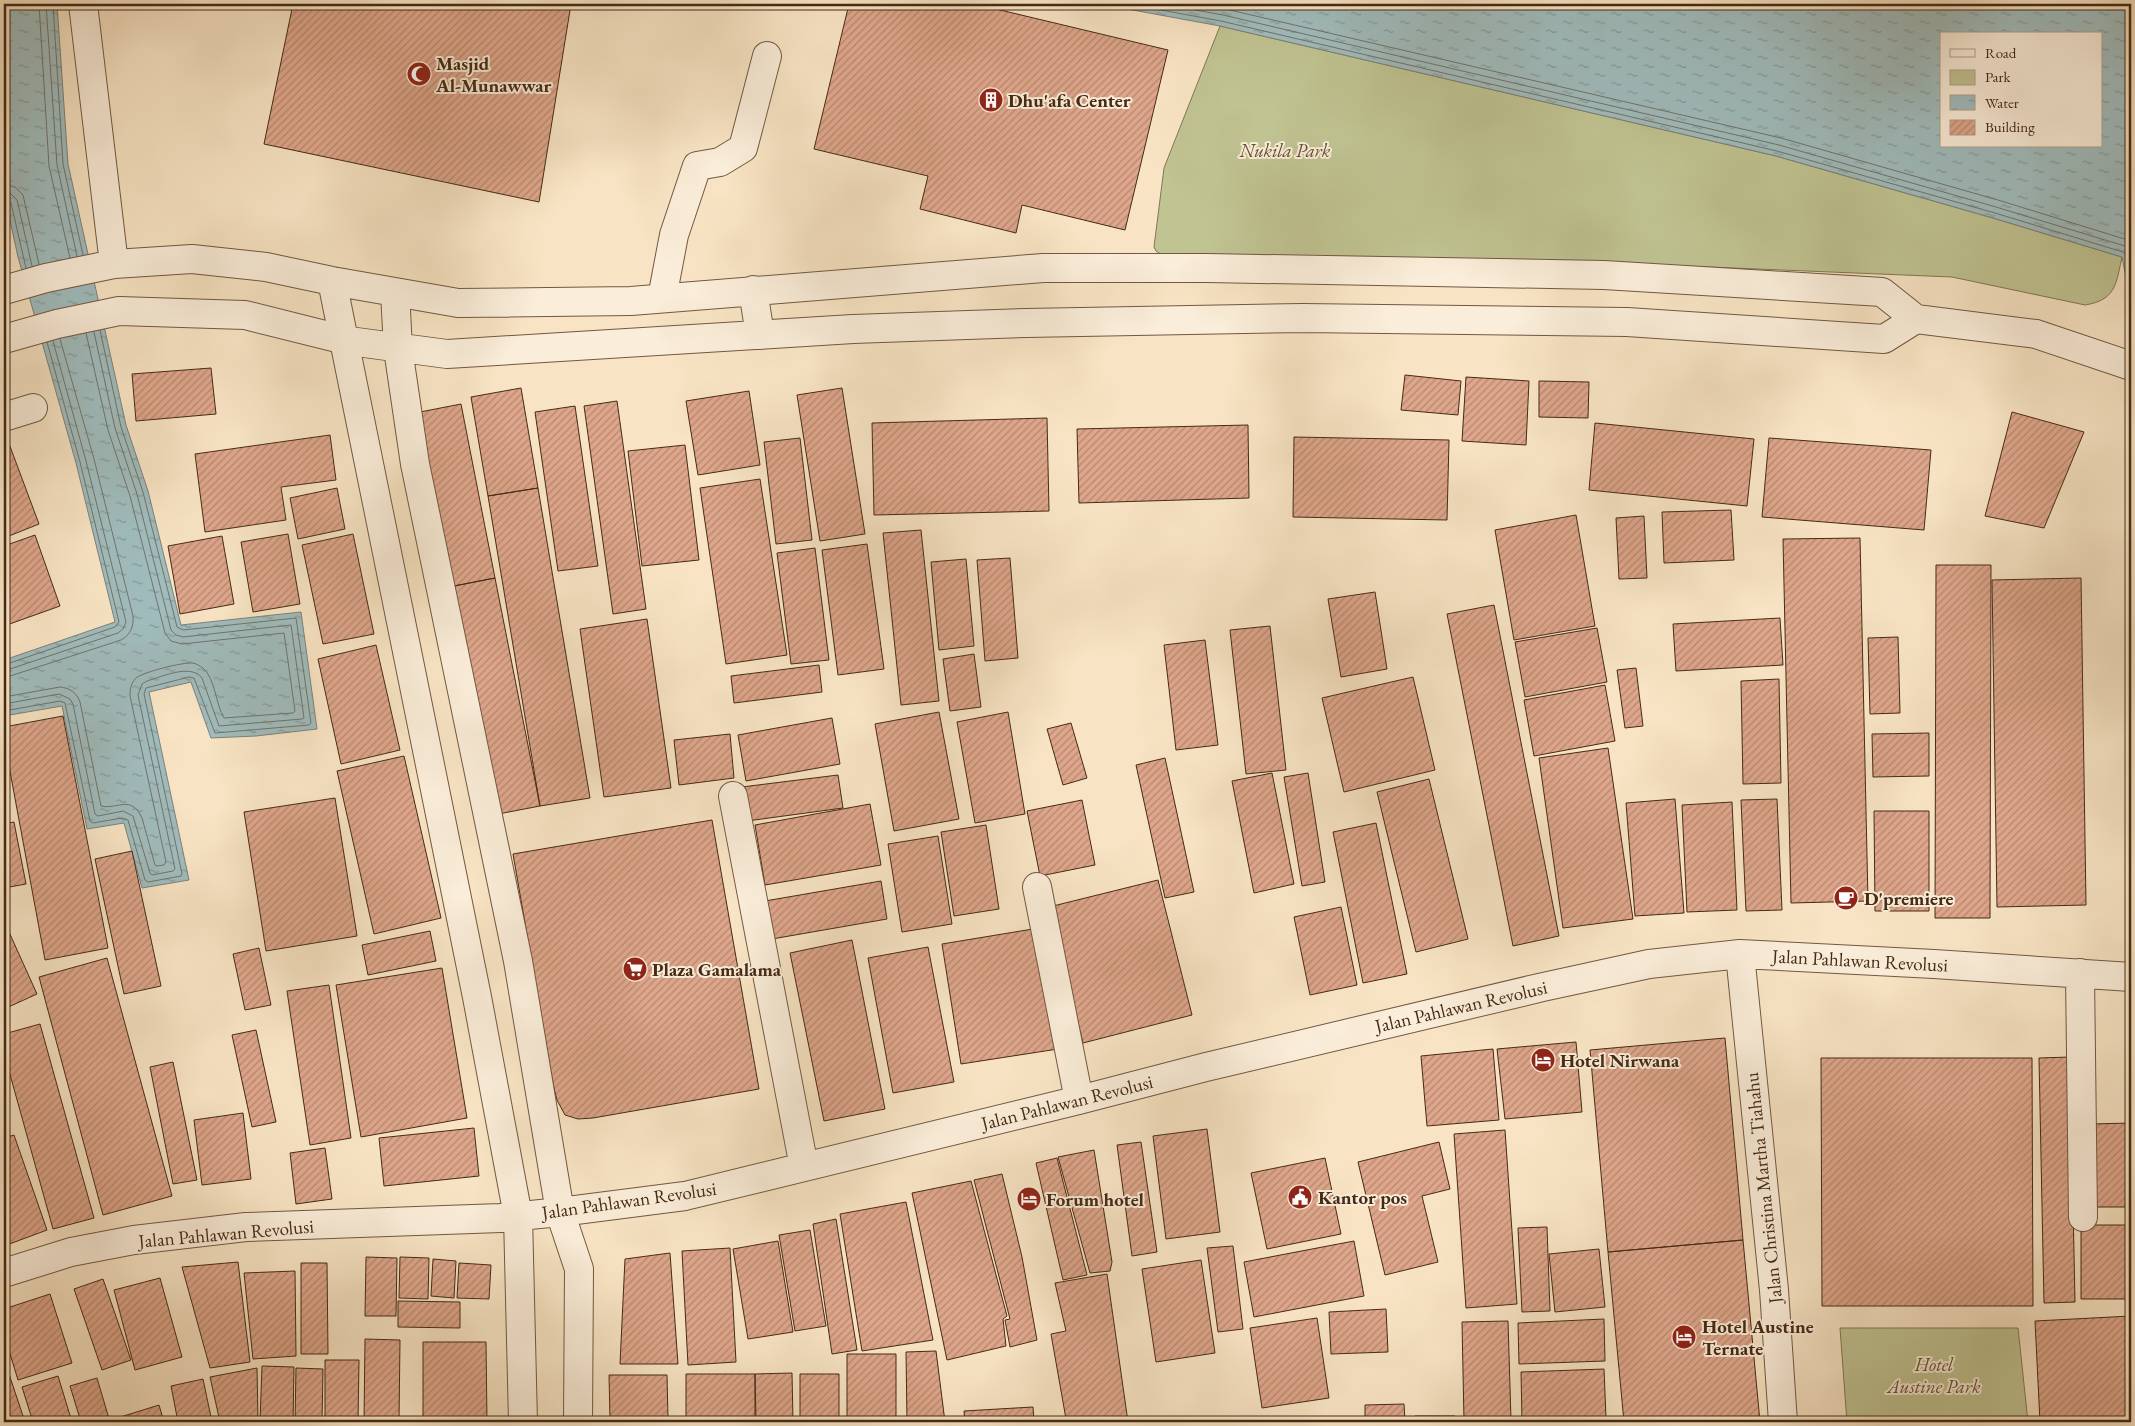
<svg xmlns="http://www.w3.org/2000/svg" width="2135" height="1426" viewBox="0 0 2135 1426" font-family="'EB Garamond',serif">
  <defs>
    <pattern id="water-ripples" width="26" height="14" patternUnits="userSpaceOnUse" patternTransform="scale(1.25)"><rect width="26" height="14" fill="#a0bcbd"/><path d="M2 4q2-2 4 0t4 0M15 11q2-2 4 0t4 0" fill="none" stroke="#849998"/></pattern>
    <pattern id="building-hatch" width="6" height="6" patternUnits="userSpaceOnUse" patternTransform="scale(1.25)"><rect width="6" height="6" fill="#dea68b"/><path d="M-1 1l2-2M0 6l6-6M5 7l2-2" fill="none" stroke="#b68770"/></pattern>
  </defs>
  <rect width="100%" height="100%" fill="#f8e4c4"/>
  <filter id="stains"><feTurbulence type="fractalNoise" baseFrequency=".004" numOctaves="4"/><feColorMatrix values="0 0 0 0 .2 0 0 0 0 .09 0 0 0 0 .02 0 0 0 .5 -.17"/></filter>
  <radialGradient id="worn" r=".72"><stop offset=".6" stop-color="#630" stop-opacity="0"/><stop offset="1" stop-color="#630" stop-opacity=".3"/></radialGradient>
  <!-- green -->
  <path fill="#c0c392" stroke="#827654" d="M1220,26l556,130 217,62 129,39c-6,27 -6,43 -37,48l-133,-28 -413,-17 -377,-5 -6,-4 -2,-4 10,-79z
    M1840,1328h178l10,94h-181z"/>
  <!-- water -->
  <path fill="url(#water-ripples)" stroke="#7c827a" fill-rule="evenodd" d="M4,4h53l11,160 58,261 22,66 33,134 120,-13 16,117 -61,7 -45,2 -20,-56 -42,10 40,188 -47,8 -18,-65 -37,6 -25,-123 -58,10v-56l111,-38 -39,-159 -58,-206 -14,-64z
    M1100,4h1031v299l-9,-46 -129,-39 -217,-62 -556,-130zM1941,34h160v112h-160z"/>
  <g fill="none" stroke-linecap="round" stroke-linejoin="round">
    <!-- shore -->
    <path stroke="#727369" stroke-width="1" d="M39,4l10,162 21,92
      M46,4l11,161 20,91
      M53,4l10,160 20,91
      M1128,4l93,17 556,130 218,62 128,39 4,4 4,20
      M1163,4l60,11 556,130 217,62 129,39 6,4
      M1204,4l577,134 217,62 133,41
      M4,184l11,3 8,8 16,69
      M4,192l7,2 6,6 15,66
      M4,198l4,1 3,4 15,65
      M4,665l111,-38 4,-5 -39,-160 -33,-120
      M4,671l114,-38 5,-4 3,-7 -40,-161 -33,-120
      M4,678l117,-38c9,-5 13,-13 12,-24l-39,-157 -34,-120
      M4,697l56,-10c10,1 17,6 20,15l21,104c16,4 30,-12 41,12l13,47 2,1 7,-1 2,-3 -36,-166c0,-7 1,-13 6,-18 7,-6 47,-16 57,-15 4,1 7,3 10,5 12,10 13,37 21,50l69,-5 2,-2 -11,-78 -102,11 -11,-3 -6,-8 -35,-137 -22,-66 -22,-97
      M4,704l55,-10 11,5 3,5 22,110 3,2 25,-5 10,5 17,57 2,2 21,-4 2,-2 -37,-174 4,-11 5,-3c14,-4 44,-18 55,-3l17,48 83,-7 2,-1 -13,-93 -108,12 -7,-2 -5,-5 -34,-136 -22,-66 -21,-96
      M4,711l56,-10 5,2 25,118 3,2 29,-5 6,2 17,60 3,2 33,-6 1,-2 -38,-180 2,-6 43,-11 5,1 21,55 94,-8 2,-2 -15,-105 -113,12 -6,-3 -34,-135 -22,-65 -21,-97"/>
  </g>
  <!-- building -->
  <path fill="url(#building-hatch)" stroke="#452a15" d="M293,4h278l-32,198 -275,-58z
    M849,4h126l193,46 -43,180 -103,-25 -6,28 -96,-24 8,-33 -114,-27z
    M211,368l5,46 -80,7 -4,-47z
    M1405,375l56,6 -3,34 -57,-5z
    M1466,377l63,4 -3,64 -64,-4z
    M1539,381l50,1 -1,36 -49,-1z
    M521,388l17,100 -50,8 -17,-99z
    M842,388l23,146 -45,7 -23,-146z
    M749,391l11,74 -62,10 -12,-74z
    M617,401l29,208 -33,5 -29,-208z
    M461,404l34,174 -46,9 -34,-174z
    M575,406l23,160 -40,5 -23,-159z
    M2012,412l72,20 -40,96 -59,-12z
    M1047,418l2,93 -175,4 -2,-92z
    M1595,423l159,16 -7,67 -158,-16z
    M1248,425l1,73 -170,5 -2,-74z
    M330,435l6,45 -55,7 5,33 -81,12 -10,-78z
    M1294,437l155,3 -2,80 -154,-3z
    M800,438l12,102 -36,4 -12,-102z
    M1769,438l162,12 -7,80 -162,-13z
    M8,441l31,83 -35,14v-95z
    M685,445l14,115 -57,6 -14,-115z
    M760,479l27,176 -61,9 -26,-176z
    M337,488l8,41 -47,10 -8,-41z
    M538,488l52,310 -50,8 -52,-310z
    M1731,510l3,50 -70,3 -2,-51z
    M1576,515l19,111 -81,14 -19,-110z
    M1644,516l3,62 -28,1 -3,-61z
    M921,530l18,171 -38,4 -18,-172z
    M288,534l12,70 -47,8 -12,-70z
    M353,534l21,100 -51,10 -21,-99z
    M35,535l25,71 -56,20v-80z
    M222,536l12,68 -54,10 -12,-68z
    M1860,538l8,363 -77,2 -8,-364z
    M867,544l17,125 -46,6 -16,-125z
    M815,548l14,112 -38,4 -14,-111z
    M1010,558l8,100 -33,3 -8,-101z
    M966,559l8,87 -35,4 -8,-88z
    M1936,565h55l-1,353h-55z
    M495,578l45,228 -47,9 -44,-228z
    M2081,578l5,327 -89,2 -5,-327z
    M1375,592l12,77 -46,8 -13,-78z
    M1494,605l65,331 -46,10 -66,-332z
    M1780,618l3,47 -107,6 -3,-47z
    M647,619l24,169 -67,9 -24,-168z
    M1270,626l16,144 -40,4 -16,-144z
    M1597,628l10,54 -82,15 -10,-55z
    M1898,637l2,76 -30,1 -2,-76z
    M1205,640l13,105 -42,5 -12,-105z
    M376,645l24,105 -59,14 -23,-105z
    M974,654l7,53 -31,4 -7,-52z
    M819,665l3,27 -88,11 -3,-27z
    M1636,668l7,58 -18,2 -8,-58z
    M1413,677l22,93 -91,22 -22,-94z
    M1779,679l2,104 -38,1 -2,-103z
    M1605,685l10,56 -81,15 -10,-56z
    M939,712l20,107 -65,12 -19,-107z
    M1008,712l17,102 -50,9 -18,-101z
    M63,716l45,232 -63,12 -41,-221v-12z
    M832,718l8,46 -94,17 -8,-46z
    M1071,723l16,55 -24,7 -16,-56z
    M1929,733v43l-56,1 -1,-43z
    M730,734l4,44 -55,7 -5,-45z
    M1608,748l25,171 -70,9 -24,-170z
    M404,756l37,162 -67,16 -37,-163z
    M1165,758l29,134 -29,6 -29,-133z
    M1272,773l22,111 -40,9 -22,-112z
    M1308,773l17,109 -23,4 -18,-109z
    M838,775l5,33 -96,13 -5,-34z
    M1429,779l39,160 -52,13 -39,-160z
    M335,798l22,138 -91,15 -22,-139z
    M1675,799l9,114 -49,3 -9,-113z
    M1777,799l5,111 -36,1 -5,-111z
    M1082,800l13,65 -55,11 -13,-65z
    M1732,802l5,108 -50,2 -5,-107z
    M870,804l11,61 -116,20 -10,-60z
    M1874,811h55v100h-54z
    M712,820l47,269 -166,29 -15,1 -13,-4 -8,-15 -4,-16 -40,-230z
    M14,822l12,62 -22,4v-64z
    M1376,823l31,151 -44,9 -30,-151z
    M986,825l13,84 -45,7 -13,-84z
    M938,836l14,88 -50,8 -14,-88z
    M132,851l29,135 -37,8 -29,-135z
    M1158,880l34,135 -109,28 -34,-136z
    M881,881l6,38 -115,20 -7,-38z
    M1341,907l16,78 -47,10 -16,-78z
    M4,921l33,73 -33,15z
    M1039,928l19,121 -97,15 -19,-120z
    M430,931l6,30 -68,14 -6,-30z
    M852,940l33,169 -61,12 -34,-168z
    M928,947l26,135 -61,11 -25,-135z
    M259,948l12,57 -26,5 -12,-56z
    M107,958l65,238 -69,19 -64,-238z
    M442,968l25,150 -106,19 -25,-152z
    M329,985l22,153 -41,7 -23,-154z
    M40,1024l54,194 -41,11 -49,-176v-19z
    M256,1030l20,92 -24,5 -20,-92z
    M1725,1038l18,202 -135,12 -18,-202z
    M1576,1042l6,70 -77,7 -8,-70z
    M1493,1049l6,71 -72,6 -6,-70z
    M2070,1057l5,245 -31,1 -5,-245z
    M1821,1058h211l1,248h-211z
    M173,1062l24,118 -24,4 -23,-117z
    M243,1113l8,66 -49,6 -8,-65z
    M2131,1123v84h-37l-2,-83z
    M474,1128l5,48 -95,10 -5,-48z
    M1207,1129l13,103 -54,7 -13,-103z
    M1505,1130l12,174 -51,4 -12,-174z
    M14,1135l33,95 -43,16v-108z
    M1141,1142l16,110 -25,4 -15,-111z
    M1439,1142l11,47 -28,7 16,66 -53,13 -27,-113z
    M325,1148l7,51 -36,5 -6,-51z
    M1094,1150l18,112 -2,9 -20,2 -32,-116z
    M1057,1158l30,117 -24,5 -27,-117z
    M1325,1158l16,76 -74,15 -16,-76z
    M1002,1174l20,83 15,83 -27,7 -5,-27 5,-1 -36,-139z
    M971,1181l36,135 -4,3 3,27 -59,14 -35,-167z
    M906,1202l27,138 -71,11 -22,-137z
    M836,1219l21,131 -25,4 -19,-130z
    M2081,1225h50v74h-50z
    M1547,1227l3,84 -28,1 -4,-84z
    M810,1230l16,96 -31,5 -16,-96z
    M1743,1240l17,182h-136l-16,-170z
    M778,1241l15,91 -45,7 -15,-90z
    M1354,1241l10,55 -110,21 -10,-55z
    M1233,1246l10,83 -25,3 -11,-84z
    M730,1248l6,114 -48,3 -6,-114z
    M1599,1249l6,58 -50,5 -6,-58z
    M670,1253l8,111h-58l5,-105z
    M366,1257l31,1 -1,58h-31z
    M400,1257l29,1 -1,41 -29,-1z
    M433,1259l23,2 -2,37 -23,-2z
    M1201,1260l14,93 -59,9 -14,-93z
    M238,1262l12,100 -40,6 -28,-101z
    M301,1263h26l1,91h-27z
    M459,1263l32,2 -2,34 -32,-1z
    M295,1271l1,85 -43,3 -9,-86z
    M1107,1274l21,148h-40v-5l-22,2 -15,-85 15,-3 -11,-48z
    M160,1278l22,79 -47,13 -21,-80z
    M103,1279l28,81 -29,10 -28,-81z
    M50,1294l22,69 -54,17 -14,-46v-25z
    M398,1301l62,1v26l-62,-1z
    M1386,1309l2,43 -57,2 -2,-42z
    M2131,1316v106h-91l-5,-101z
    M1317,1318l12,80 -67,10 -12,-80z
    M1604,1319l1,42 -86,3 -1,-41z
    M1508,1321l3,99 -47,1 -2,-99z
    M365,1339l35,1 -1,82h-35z
    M423,1342h63l1,80h-64z
    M936,1351l9,71h-38l-1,-70z
    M847,1354h49v68h-49z
    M4,1359l21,63h-21z
    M325,1360h34l-1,62h-33z
    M262,1366l32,1 -1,55h-33z
    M257,1368l1,54h-38l-10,-45z
    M296,1368l27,1 -1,53h-27z
    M1604,1369l2,49 -84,3 -1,-49z
    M792,1373l1,49h-37l-1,-48z
    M686,1374h69v48h-69z
    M800,1374h39v48h-39z
    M609,1375h58l1,44h-58z
    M58,1376l14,46h-39l-11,-35z
    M97,1378l13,44h-29l-11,-36z
    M203,1379l9,43h-34l-7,-36z
    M1404,1404l1,18h-40v-17z
    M159,1405l5,17h-49l-1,-3z
    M1033,1407l1,15h-69l-1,-11z
    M1415,1416h40v6h-40z"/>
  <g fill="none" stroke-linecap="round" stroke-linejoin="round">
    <defs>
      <path id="minor" d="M83,4l31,260
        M332,281l145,716 41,219 5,206
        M4,290l42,-12 68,-14 78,-5 74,8 66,14 126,22 173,-2 412,-33h164l397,7 278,17 34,27 120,15 95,32
        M753,290l7,45
        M395,292l3,57 17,115 103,497 42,251 19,57 -1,153
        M662,298l12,-63 23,-69 23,-4 23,-14 24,-92
        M4,339l53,-15 62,-13 126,4 104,26 98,13 406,-25 173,-6 276,-5 325,4 257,17 32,-20
        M4,417l29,-9
        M733,796l71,371
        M1037,887l42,213
        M1740,954l34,336 9,132
        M2080,973l3,244
        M4,1273l67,-21 63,-12 112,-13 255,-9 59,-6 125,-16 394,-96 127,-33 337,-80 106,-23 91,-10 194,10 197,13"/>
    </defs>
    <!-- minor casing -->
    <use href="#minor" stroke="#725841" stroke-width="30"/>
    <!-- minor -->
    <use href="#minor" stroke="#faedd9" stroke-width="28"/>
  </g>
  <!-- icons -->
  <defs>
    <symbol id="mosque-disc" viewBox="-11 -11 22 22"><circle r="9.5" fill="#8f2418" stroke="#faedd9"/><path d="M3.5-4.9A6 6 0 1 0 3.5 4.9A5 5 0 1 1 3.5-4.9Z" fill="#fff"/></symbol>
    <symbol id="building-disc" viewBox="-11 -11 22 22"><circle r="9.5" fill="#8f2418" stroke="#faedd9"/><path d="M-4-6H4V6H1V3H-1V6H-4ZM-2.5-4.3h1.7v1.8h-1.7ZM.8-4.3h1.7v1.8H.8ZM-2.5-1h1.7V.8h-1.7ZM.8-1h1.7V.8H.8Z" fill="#fff"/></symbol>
    <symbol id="cafe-disc" viewBox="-11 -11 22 22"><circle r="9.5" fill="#8f2418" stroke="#faedd9"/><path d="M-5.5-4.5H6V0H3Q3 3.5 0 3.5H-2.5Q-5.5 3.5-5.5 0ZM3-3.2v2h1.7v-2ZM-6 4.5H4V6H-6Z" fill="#fff"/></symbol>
    <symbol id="supermarket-disc" viewBox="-11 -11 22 22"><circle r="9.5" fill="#8f2418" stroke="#faedd9"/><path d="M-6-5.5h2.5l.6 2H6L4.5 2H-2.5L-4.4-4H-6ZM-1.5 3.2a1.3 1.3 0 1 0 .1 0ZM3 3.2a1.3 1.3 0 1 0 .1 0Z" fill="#fff"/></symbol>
    <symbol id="hotel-disc" viewBox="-11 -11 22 22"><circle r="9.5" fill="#8f2418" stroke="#faedd9"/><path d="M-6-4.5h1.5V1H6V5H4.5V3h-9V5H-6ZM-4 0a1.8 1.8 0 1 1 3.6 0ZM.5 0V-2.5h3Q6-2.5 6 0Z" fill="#fff"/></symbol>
    <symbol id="civic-disc" viewBox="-11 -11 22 22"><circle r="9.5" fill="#8f2418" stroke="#faedd9"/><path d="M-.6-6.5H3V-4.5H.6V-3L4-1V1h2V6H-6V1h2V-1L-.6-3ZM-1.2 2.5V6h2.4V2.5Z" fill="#fff"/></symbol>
  </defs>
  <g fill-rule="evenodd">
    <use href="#mosque-disc" x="405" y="60" width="28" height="28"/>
    <use href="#building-disc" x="977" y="86" width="28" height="28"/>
    <use href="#cafe-disc" x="1832" y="884" width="28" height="28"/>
    <use href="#supermarket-disc" x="621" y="955" width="28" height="28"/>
    <use href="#hotel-disc" x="1529" y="1046" width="28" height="28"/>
    <use href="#civic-disc" x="1286" y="1183" width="28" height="28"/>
    <use href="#hotel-disc" x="1015" y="1185" width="28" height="28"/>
    <use href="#hotel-disc" x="1670" y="1323" width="28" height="28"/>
  </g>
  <g text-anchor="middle" stroke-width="4" stroke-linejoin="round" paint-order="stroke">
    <!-- poi labels -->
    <g font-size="19" font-weight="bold" fill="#452a15" stroke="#faedd9" text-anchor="start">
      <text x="436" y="70">Masjid<tspan x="436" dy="22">Al-Munawwar</tspan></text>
      <text x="1008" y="107">Dhu'afa Center</text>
      <text x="1864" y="905">D'premiere</text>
      <text x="652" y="976">Plaza Gamalama</text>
      <text x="1560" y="1067">Hotel Nirwana</text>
      <text x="1318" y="1204">Kantor pos</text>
      <text x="1046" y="1206">Forum hotel</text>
      <text x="1702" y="1333">Hotel Austine<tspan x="1702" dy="22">Ternate</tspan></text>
    </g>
    <!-- park labels -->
    <g font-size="19" font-style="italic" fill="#645034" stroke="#faedd9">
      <text x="1285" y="157">Nukila Park</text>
      <text x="1934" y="1371">Hotel<tspan x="1934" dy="22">Austine Park</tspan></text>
    </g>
    <!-- street labels -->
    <g font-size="19" fill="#452a15" stroke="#faedd9">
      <text transform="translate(1860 960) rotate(3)" y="7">Jalan Pahlawan Revolusi</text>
      <text transform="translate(1461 1006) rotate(-13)" y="7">Jalan Pahlawan Revolusi</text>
      <text transform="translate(1067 1102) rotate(-14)" y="7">Jalan Pahlawan Revolusi</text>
      <text transform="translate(1763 1188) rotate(-96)" y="7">Jalan Christina Martha Tiahahu</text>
      <text transform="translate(629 1200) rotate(-8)" y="7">Jalan Pahlawan Revolusi</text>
      <text transform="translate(226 1233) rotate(-5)" y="7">Jalan Pahlawan Revolusi</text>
    </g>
  </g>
  <!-- margin -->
  <rect width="2135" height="1426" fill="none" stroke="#f8e4c4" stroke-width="20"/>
  <rect x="5" y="5" width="2125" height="1416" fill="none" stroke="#452a15" stroke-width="2.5"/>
  <rect x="10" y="10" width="2115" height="1406" fill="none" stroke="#452a15"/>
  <!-- legend -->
  <rect x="1940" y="32" width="162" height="115" fill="#faedd9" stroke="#b29f8b"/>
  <rect x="1950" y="49" width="25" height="8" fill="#faedd9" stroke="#b29f8b"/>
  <text x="1985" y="58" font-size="15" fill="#452a15">Road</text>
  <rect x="1950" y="70" width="25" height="15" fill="#c0c392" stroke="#b29f8b"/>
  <text x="1985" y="82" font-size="15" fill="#452a15">Park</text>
  <rect x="1950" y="95" width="25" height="15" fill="url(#water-ripples)" stroke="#b29f8b"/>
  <text x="1985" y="108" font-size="15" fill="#452a15">Water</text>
  <rect x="1950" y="120" width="25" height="15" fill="url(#building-hatch)" stroke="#b29f8b"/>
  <text x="1985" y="132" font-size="15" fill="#452a15">Building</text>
  <rect width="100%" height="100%" filter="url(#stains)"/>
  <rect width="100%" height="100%" fill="url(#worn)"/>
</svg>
